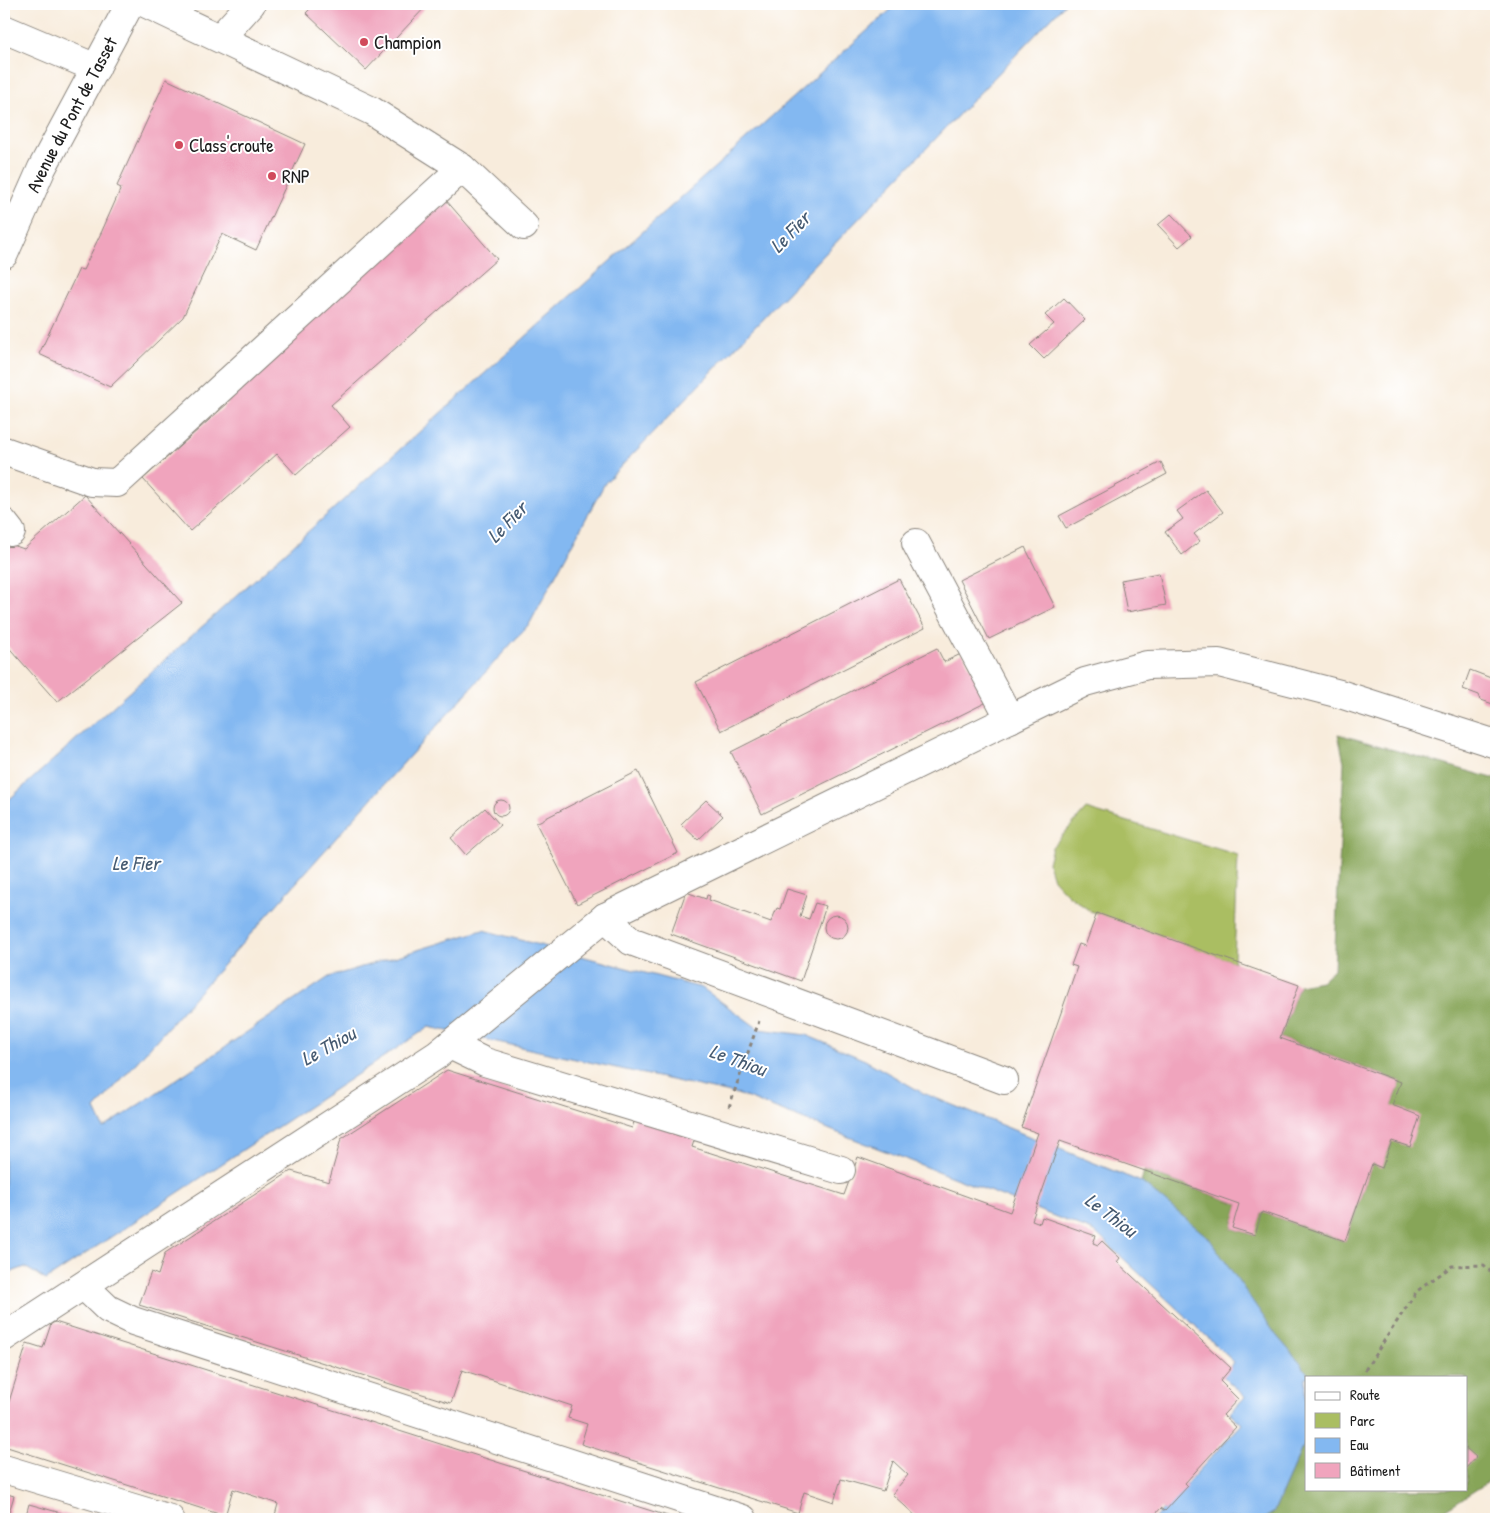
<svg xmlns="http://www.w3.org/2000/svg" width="1500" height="1523" viewBox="0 0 1500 1523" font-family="'Patrick Hand',sans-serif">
  <rect width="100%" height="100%" fill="#fff"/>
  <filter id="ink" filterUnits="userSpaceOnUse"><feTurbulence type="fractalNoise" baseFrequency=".02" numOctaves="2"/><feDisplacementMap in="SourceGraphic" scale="10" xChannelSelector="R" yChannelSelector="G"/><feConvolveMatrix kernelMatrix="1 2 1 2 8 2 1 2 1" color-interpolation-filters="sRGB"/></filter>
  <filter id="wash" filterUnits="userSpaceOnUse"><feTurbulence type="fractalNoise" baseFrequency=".0096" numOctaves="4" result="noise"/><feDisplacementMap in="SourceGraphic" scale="20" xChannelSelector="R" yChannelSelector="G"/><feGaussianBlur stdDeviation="1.12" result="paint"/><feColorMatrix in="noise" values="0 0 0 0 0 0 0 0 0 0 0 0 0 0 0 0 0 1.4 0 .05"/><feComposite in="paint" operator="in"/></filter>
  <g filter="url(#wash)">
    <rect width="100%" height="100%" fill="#f8ecdc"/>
    <!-- green -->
    <path fill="#aabe62" stroke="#636d3f" d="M1086,809l152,46 -4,107 -144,-51 -22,-16 -15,-16 -5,-16 4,-16z"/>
    <!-- forest -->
    <path fill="#87a558" stroke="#52603a" d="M1338,734l158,45v698l-58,37 -20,5h-155l10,-6 33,-74v50h160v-112h-156l-9,-13 -160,-182 3,-11 95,33 -7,24 22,7 8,-23 83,29 27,-77 10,3 10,-26v-36l9,-23 -121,-44 19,-53 22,-4 13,-12 10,-207z"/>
    <!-- water -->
    <path fill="#83b8f1" stroke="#506a86" d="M897,4h168l-460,479 -75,140 -178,197 -257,289 9,19 225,-151 154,-47 219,58 57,41 47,6 59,25 58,33 218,89 68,56 67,97 25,29 9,13h-4v62l-33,74 -10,6h-109l88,-95 -12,-11 15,-16 -22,-21 11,-14 -139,-130 -355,-137 -311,-68 -383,253 -21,-13 -21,8v-471z"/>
    <g id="blocks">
      <!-- building -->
      <path fill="#f0a4bd" d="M315,4h113l-62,66 -60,-57z
        M166,79l139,65 -49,106 -34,-16 -39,83 -73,70 -71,-33 40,-85 4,1 19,-39 19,-43 -4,-2z
        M445,199l52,60 -166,146 19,22 -54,48 -19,-21 -87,77 -47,-52 85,-76 -6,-7z
        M1171,214l21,22 -13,11 -21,-22z
        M1064,298l21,22 -41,39 -14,-14 24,-21 -9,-9z
        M1161,462l6,12 -101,54 -7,-12z
        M1206,490l17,22 -29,22 6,7 -18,14 -17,-23 18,-13 -6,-8z
        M85,495l97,108 -125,99 -53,-60v-100l20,7z
        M1025,547l30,60 -66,32 -30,-59z
        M1159,573l7,32 -39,7 -6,-32z
        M899,579l26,49 -204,103 -25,-49z
        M937,648l7,14 19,-9 24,49 -225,112 -31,-62z
        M1470,670l26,10v15l-3,9 -12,-4 -2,-5 -16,-6z
        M638,771l40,82 -101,51 -41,-81z
        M706,800l17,16 -25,24 -17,-16z
        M493 808a8 8 0 1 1 16 0a8 8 0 1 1-16 0Z
        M485,808l15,17 -34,30 -15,-17z
        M787,889l20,6 -7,21 9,3 6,-16 11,3 -25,75 -130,-47 15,-42 20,7 1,-4 3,1 -1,4 62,22 6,-14 3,1z
        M1097,913l202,72 -19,53 121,44 -9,23 28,11 -10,31 -18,-6 -10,27 -10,-4 -27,77 -83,-29 -7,23 -23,-7 7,-24 -179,-63 -28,79 8,3 2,-6 54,19 -3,7 5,2 4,-4 18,17 -3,4 114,106 -11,13 18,18 -15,16 13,12 -51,56 3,3 -23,25 -4,-3 -10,11h-232l-27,-25 16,-19 -15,-14 -10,30 -42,-12 -7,23 -30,-10 -6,21 -217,-69 6,-20 -19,-6 4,-12 -110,-36 -11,33 -312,-98 12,-33 7,3 7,-22 126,-82 38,11 12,-43 106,-69 185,58 5,-15 60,19 -5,15 152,48 14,-38 152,55 28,-79 -17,-6 56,-160 -6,-2 8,-21 6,2z
        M824 927a12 12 0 1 1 24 0a12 12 0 1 1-24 0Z
        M55,1322l622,197h-403l4,-15 -45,-15 -8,27 -221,-70v-28l23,-75 16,5 8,-24z
        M1466,1448l10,9 -10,11z
        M4,1493l10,3 -7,23h-3z
        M29,1504l53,15h-57z"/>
    </g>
  </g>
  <g filter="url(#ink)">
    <use href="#blocks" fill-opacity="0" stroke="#8a847c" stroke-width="1"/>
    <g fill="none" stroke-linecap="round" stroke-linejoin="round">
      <defs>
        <g id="minor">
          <path d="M147,4l225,107 90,57 62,58"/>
          <path d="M4,29l92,39"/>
          <path d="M220,38l31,-34"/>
          <path id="s1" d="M4,254l38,-86 88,-164"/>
          <path d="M4,451l88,31 25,1 345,-315"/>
          <path d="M4,523l7,9"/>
          <path d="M916,543l94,176"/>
          <path d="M605,917l26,24 373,139"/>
          <path d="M450,1045l35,17 356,108"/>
          <path d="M84,1286l24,23 25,12 610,198"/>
          <path d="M4,1337l433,-282 168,-138 480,-235 62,-17 72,-2 121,31 156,50"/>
          <path d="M4,1469l166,50"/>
        </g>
      </defs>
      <!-- minor casing -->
      <use href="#minor" stroke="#8a847c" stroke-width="30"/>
      <!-- path -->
      <path stroke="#8a847c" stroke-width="3" stroke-dasharray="4 4" stroke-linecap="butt" d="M729,1107l30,-86
        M1365,1370l52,-79 35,-25 32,-1 12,12"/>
      <!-- minor -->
      <use href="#minor" stroke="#fff" stroke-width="28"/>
    </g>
  </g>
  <!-- markers -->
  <g fill="#d1495b" stroke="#fff" stroke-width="2">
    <circle cx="364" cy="42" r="5"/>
    <circle cx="179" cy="145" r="5"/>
    <circle cx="272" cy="176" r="5"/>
  </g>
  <g text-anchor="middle" stroke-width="4" stroke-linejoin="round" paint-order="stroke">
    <!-- poi labels -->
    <g font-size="19" fill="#1c1c1c" stroke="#fff" text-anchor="start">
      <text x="374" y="49">Champion</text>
      <text x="189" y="152">Class'croute</text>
      <text x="282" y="183">RNP</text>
    </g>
    <!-- street labels -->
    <g font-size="19" fill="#1c1c1c" stroke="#fff">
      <text dy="7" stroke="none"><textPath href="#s1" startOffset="155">Avenue du Pont de Tasset</textPath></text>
    </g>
    <!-- water labels -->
    <g font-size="20" font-style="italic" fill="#455a71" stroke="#fff">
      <text transform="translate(790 232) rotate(-46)" y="7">Le Fier</text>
      <text transform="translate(507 522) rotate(-46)" y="7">Le Fier</text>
      <text x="136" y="870">Le Fier</text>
      <text transform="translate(328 1046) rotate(-29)" y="7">Le Thiou</text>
      <text transform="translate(738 1060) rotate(20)" y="7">Le Thiou</text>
      <text transform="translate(1111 1215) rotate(37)" y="7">Le Thiou</text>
    </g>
  </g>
  <!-- margin -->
  <rect width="1500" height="1523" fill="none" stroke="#fff" stroke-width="20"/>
  <!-- legend -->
  <rect x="1305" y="1376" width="162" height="115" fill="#ffffff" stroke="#a4a4a4"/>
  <rect x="1315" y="1392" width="25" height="8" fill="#ffffff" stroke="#a4a4a4"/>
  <text x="1350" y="1400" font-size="15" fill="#1c1c1c">Route</text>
  <rect x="1315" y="1413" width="25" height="15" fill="#aabe62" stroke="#a4a4a4"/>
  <text x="1350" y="1426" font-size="15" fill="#1c1c1c">Parc</text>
  <rect x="1315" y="1438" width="25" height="15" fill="#83b8f1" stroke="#a4a4a4"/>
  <text x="1350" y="1450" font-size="15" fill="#1c1c1c">Eau</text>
  <rect x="1315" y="1463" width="25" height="15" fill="#f0a4bd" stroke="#a4a4a4"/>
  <text x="1350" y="1476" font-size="15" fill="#1c1c1c">Bâtiment</text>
</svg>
